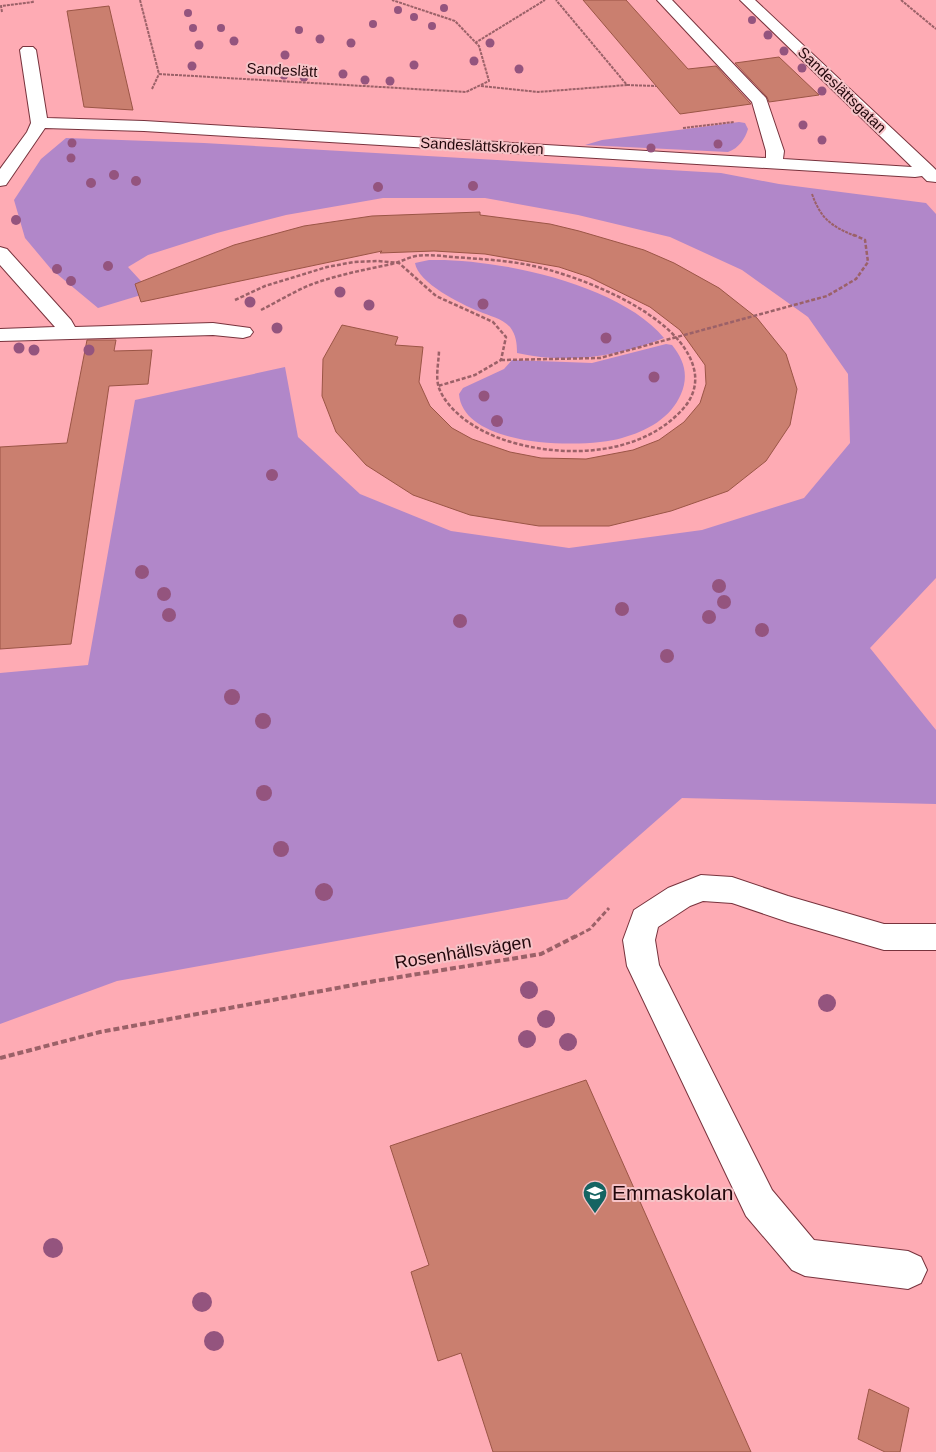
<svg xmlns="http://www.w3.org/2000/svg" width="936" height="1452" viewBox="0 0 936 1452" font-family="Helvetica,sans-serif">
  <rect width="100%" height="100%" fill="#feabb4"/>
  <!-- green -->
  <path fill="#b187c9" d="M739,122l6,1 3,6c-3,10 -9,19 -20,23l-143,-7 17,-5z
    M66,138l138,5 517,30 58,11 147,19 10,11v364l-66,70 66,82v74l-254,-6 -115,101 -450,82 -117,43v-351l88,-8 47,-265 150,-33 13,70 62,57 91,37 118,17 133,-18 102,-32 46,-55 -2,-69 -40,-57 -66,-47 -72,-33 -92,-22 -93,-17h-102l-97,17 -69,18 -69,22 -20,12 23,25 -53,16 -47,-39 -26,-31 -11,-38 27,-41z
    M429,260c67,-2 191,24 235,78 -45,19 -99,26 -147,15 0,-10 -1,-18 -7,-26 -8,-9 -21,-11 -32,-16 -17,-7 -60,-28 -63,-48z
    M666,344l6,1c12,15 17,30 9,49 -10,24 -34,37 -59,44 -37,11 -159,10 -163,-44l4,-6 41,-19 8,-9 80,3z"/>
  <!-- building -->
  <path fill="#ca7f6f" stroke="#9b5546" d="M583,0h43l62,69 28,-3 35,38 -71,10z
    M109,6l24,104 -49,-3 -17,-96z
    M779,57l40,38 -50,7 -2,-5 -32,-34z
    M480,212v3l70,9 29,7 65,19 30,13 45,25 38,30 29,36 11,35 -7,36 -24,36 -38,30 -57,20 -62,15h-70l-69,-11 -57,-20 -47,-30 -30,-33 -14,-36 1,-37 19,-34 56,12 -3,8 28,2 -4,35 11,24 22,22 20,11 38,13 31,6 45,1 47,-9 26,-10 25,-18 16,-19 6,-19 -1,-19 -25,-35 -30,-23 -61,-30 -30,-10 -74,-13 -51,-3 -54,2 2,-2 -241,51 -6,-18 99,-39 70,-19 68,-10z
    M87,340h29l-2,11 38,-1 -4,34 -39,2 -38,258 -71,5v-202l67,-4z
    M586,1080l165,372h-258l-32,-99 -23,8 -27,-89 18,-7 -39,-119z
    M869,1389l40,19 -9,44h-15l-27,-13z"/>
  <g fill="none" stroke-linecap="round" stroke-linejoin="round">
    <defs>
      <path id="minor" d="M657,0h15l94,98 18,53 -1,8 129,8 -172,-167h15l177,166 4,4v12l-9,-1 -5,-5 -7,1 -771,-46 -99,-3 -39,57 -6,1v-17l27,-37 4,-9 -11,-73 3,-3h10l3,3 11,68 97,3 622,37v-7l-14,-49z
        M0,247l7,2 64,71 4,7 138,-4 37,5 3,4 -3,4 -7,2 -30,-3 -213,6v-12l55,-2 -55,-62z
        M701,875l31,2 56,19 96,28h52v26h-52l-96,-28 -56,-19 -29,-2 -13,5 -32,21 -3,13 4,25 113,225 42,50 94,11 13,6 6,13 -6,13 -13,6 -103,-13 -13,-6 -46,-54 -119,-250 -4,-26 11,-30 34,-22z"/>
    </defs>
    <!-- minor casing -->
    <use href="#minor" stroke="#78333d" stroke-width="2"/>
    <!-- path-far3 -->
    <path stroke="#9b6168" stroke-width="2" stroke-dasharray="3 1" stroke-linecap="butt" d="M140,0l19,74
      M901,0l35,29
      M2,12l-1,-6 32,-4v-2
      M475,43l70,-43
      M159,74l307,18 23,-11 -10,-35 -24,-25 -63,-21
      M627,85l29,1
      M481,86l57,6 89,-7 -71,-85
      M152,89l7,-15
      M683,128l51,-6
      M812,194c9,25 19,32 43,42"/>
    <!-- path-far2 -->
    <path stroke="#9b6168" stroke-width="2.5" stroke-dasharray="4 2" stroke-linecap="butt" d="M235,300l30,-14 62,-19 27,-5 24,-1 21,2 37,33 57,26 13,15 -5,23 -26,15 -37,11
      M261,310c16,-8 32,-18 49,-25 26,-10 54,-15 82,-21 8,-2 15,-6 24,-8 12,-2 25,0 37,1 26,2 51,3 76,8 49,10 152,49 165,104 4,16 -2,31 -13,42 -44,47 -125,48 -182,27 -22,-8 -51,-26 -60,-50 -4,-11 0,-27 0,-38
      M501,360l99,-2 227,-62 29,-17 12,-17 -3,-22 -13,-6"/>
    <!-- path-far1 -->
    <path stroke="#9b6168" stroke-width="3" stroke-dasharray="5 2.5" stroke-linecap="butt" d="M573,938l17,-9 19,-21"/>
    <!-- path -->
    <path stroke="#9b6168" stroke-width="4" stroke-dasharray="6 3" stroke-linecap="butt" d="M0,1058l100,-26 275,-51 166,-27 35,-18"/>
    <!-- minor -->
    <use href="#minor" fill="#fff" fill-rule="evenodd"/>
  </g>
  <!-- trees -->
  <g fill="#94547e">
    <circle cx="444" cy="8" r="4"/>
    <circle cx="398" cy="10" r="4"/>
    <circle cx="188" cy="13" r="4"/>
    <circle cx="414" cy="17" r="4"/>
    <circle cx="752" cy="20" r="4"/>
    <circle cx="373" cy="24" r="4"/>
    <circle cx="432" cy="26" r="4"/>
    <circle cx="193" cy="28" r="4"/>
    <circle cx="221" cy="28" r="4"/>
    <circle cx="299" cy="30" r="4"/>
    <circle cx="768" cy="35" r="4.5"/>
    <circle cx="320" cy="39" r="4.5"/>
    <circle cx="234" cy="41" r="4.5"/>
    <circle cx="351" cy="43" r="4.5"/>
    <circle cx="490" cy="43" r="4.5"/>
    <circle cx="199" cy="45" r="4.5"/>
    <circle cx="784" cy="51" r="4.5"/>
    <circle cx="285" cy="55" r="4.5"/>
    <circle cx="474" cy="61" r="4.5"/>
    <circle cx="414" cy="65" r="4.5"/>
    <circle cx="192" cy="66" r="4.5"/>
    <circle cx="802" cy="68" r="4.5"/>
    <circle cx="519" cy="69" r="4.5"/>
    <circle cx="343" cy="74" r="4.5"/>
    <circle cx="284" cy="75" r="4.5"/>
    <circle cx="304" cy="77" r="4.5"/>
    <circle cx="365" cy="80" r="4.5"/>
    <circle cx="390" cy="81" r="4.5"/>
    <circle cx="822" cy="91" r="4.5"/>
    <circle cx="803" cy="125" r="4.5"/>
    <circle cx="822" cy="140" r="4.5"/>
    <circle cx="72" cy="143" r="4.5"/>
    <circle cx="718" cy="144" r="4.5"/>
    <circle cx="651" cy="148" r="4.5"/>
    <circle cx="71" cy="158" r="4.5"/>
    <circle cx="114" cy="175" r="5"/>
    <circle cx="136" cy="181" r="5"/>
    <circle cx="91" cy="183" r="5"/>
    <circle cx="473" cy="186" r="5"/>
    <circle cx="378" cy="187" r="5"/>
    <circle cx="16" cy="220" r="5"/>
    <circle cx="108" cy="266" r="5"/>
    <circle cx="57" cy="269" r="5"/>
    <circle cx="71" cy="281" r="5"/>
    <circle cx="340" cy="292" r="5.5"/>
    <circle cx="250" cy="302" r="5.5"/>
    <circle cx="483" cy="304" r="5.5"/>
    <circle cx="369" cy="305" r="5.5"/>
    <circle cx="277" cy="328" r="5.5"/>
    <circle cx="606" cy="338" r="5.5"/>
    <circle cx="19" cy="348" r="5.5"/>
    <circle cx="34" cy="350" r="5.5"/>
    <circle cx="89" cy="350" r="5.5"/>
    <circle cx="654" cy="377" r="5.5"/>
    <circle cx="484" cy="396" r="5.5"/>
    <circle cx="497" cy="421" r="6"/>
    <circle cx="272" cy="475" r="6"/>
    <circle cx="142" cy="572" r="7"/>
    <circle cx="719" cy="586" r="7"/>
    <circle cx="164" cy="594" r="7"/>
    <circle cx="724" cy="602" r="7"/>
    <circle cx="622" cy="609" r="7"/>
    <circle cx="169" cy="615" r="7"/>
    <circle cx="709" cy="617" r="7"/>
    <circle cx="460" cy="621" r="7"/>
    <circle cx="762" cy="630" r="7"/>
    <circle cx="667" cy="656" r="7"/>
    <circle cx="232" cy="697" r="8"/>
    <circle cx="263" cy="721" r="8"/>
    <circle cx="264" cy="793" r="8"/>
    <circle cx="281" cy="849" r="8"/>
    <circle cx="324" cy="892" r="9"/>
    <circle cx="529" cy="990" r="9"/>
    <circle cx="827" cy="1003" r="9"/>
    <circle cx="546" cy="1019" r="9"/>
    <circle cx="527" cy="1039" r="9"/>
    <circle cx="568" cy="1042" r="9"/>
    <circle cx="53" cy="1248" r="10"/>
    <circle cx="202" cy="1302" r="10"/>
    <circle cx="214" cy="1341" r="10"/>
  </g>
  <!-- icons -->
  <defs>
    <symbol id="school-pin" viewBox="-11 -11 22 30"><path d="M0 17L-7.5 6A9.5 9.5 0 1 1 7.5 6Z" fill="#156462" stroke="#f6c3c7"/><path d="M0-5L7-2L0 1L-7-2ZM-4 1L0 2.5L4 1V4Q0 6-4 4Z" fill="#fff"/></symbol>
  </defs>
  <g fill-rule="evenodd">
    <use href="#school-pin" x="581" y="1179" width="28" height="38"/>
  </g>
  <g text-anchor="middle" stroke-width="4" stroke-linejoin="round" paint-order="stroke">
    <!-- far-street labels -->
    <g font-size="15" fill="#22070b" stroke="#f6c3c7">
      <text transform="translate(282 70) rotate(3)" y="5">Sandeslätt</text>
      <text transform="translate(842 90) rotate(44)" y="5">Sandeslättsgatan</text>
      <text transform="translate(482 146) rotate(3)" y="5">Sandeslättskroken</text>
    </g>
    <!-- street labels -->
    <g font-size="18" fill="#22070b" stroke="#f6c3c7">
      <text transform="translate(463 952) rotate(-9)" y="6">Rosenhällsvägen</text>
    </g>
    <!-- near-poi labels -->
    <g font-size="21" fill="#22070b" stroke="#f6c3c7" text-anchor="start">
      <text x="612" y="1200">Emmaskolan</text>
    </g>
  </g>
</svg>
